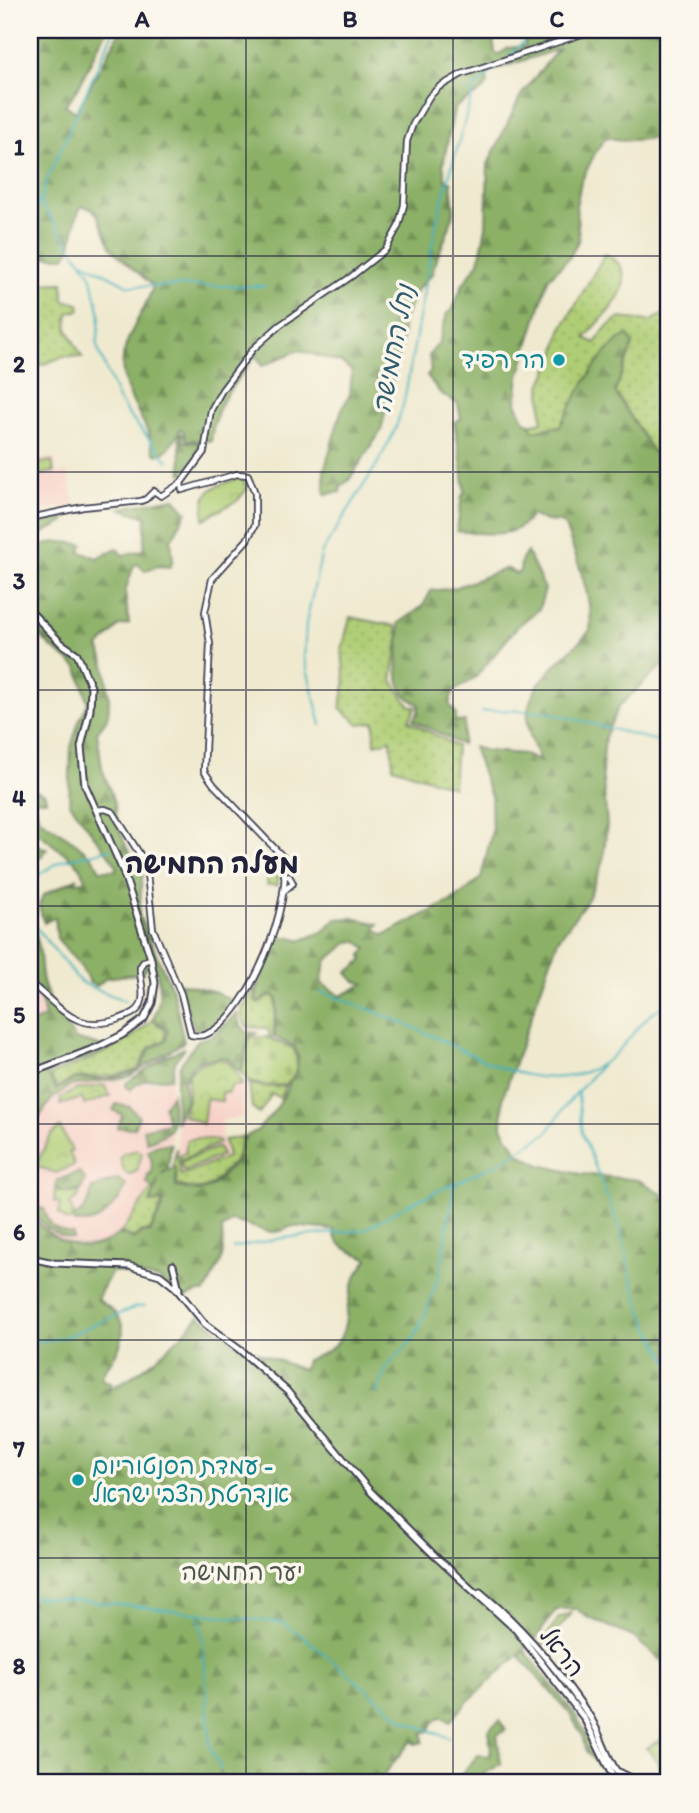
<svg xmlns="http://www.w3.org/2000/svg" width="699" height="1813" viewBox="0 0 699 1813" font-family="Itim,'Playpen Sans Hebrew',sans-serif">
  <defs>
    <pattern id="grass-dots" width="8" height="8" patternUnits="userSpaceOnUse" patternTransform="scale(1.75)"><rect width="8" height="8" fill="#afcd74"/><path d="M2 2h.1M6 6h.1" fill="none" stroke="#96b065" stroke-width="1.8" stroke-linecap="round"/></pattern>
    <pattern id="forest-firs" width="22" height="20" patternUnits="userSpaceOnUse" patternTransform="scale(1.75)"><rect width="22" height="20" fill="#8bb066"/><path d="M5 1l3.5 6h-7zM16 11l3.5 6h-7z" fill="#718f55"/></pattern>
    <pattern id="cemetery-stones" width="16" height="16" patternUnits="userSpaceOnUse" patternTransform="scale(1.75)"><rect width="16" height="16" fill="#afcd74"/><path d="M2 7V4a2 2 0 0 1 4 0v3zM10 15v-3a2 2 0 0 1 4 0v3z" fill="#96b065"/></pattern>
    <pattern id="park-crowns" width="20" height="18" patternUnits="userSpaceOnUse" patternTransform="scale(1.75)"><rect width="20" height="18" fill="#afcd74"/><path d="M2 6a3 3 0 1 1 6 0M12 15a3 3 0 1 1 6 0" fill="none" stroke="#96b065"/></pattern>
  </defs>
  <rect width="100%" height="100%" fill="#fbf7ec"/>
  <filter id="ink" filterUnits="userSpaceOnUse"><feTurbulence type="fractalNoise" baseFrequency=".0143" numOctaves="2"/><feDisplacementMap in="SourceGraphic" scale="14" xChannelSelector="R" yChannelSelector="G"/><feConvolveMatrix kernelMatrix="1 2 1 2 8 2 1 2 1" color-interpolation-filters="sRGB"/></filter>
  <filter id="wash" filterUnits="userSpaceOnUse"><feTurbulence type="fractalNoise" baseFrequency=".00686" numOctaves="4" result="noise"/><feDisplacementMap in="SourceGraphic" scale="28" xChannelSelector="R" yChannelSelector="G"/><feGaussianBlur stdDeviation="1.57" result="paint"/><feColorMatrix in="noise" values="0 0 0 0 0 0 0 0 0 0 0 0 0 0 0 0 0 1.4 0 .05"/><feComposite in="paint" operator="in"/></filter>
  <g filter="url(#wash)">
    <rect width="100%" height="100%" fill="#efe9cf"/>
    <!-- built -->
    <path fill="#f7d1c7" d="M55,457l1,16 12,-1 7,34 -25,3 -20,6v-53z
      M30,988l7,6 7,24 -14,3z
      M222,1059l6,1 13,18 2,7v32l-21,3 -1,13 5,23 -46,18 -4,-48 11,-26 -2,-17 3,-9 11,-11z
      M171,1079v62l-23,7 -1,6 4,8v9l-1,4 -3,-1v9l3,6 -29,44 -21,11 -20,1 -20,-6 -14,-9 -16,-19v-78l11,-20 16,-18 15,-8 50,-7 6,12 13,-8z"/>
    <!-- grass -->
    <path fill="url(#grass-dots)" stroke="#687858" stroke-width="2" d="M30,252l3,4 -2,28 32,-1 1,17 15,4 1,6 -12,3 -1,16 15,28 -17,-1 -35,13z
      M605,254c45,22 -1,61 -20,84l10,5 10,-14 13,-11 33,3 18,-10v147l-16,-6 -38,-60 18,-48 -14,-5c-25,24 -43,57 -59,87l-27,5 -4,-6 13,-3 -1,-36 14,-31 6,-25z
      M350,617l45,9 4,8 -7,46 17,25 7,2 -7,14 47,25 -3,41 -60,-20 -2,-27 -16,4 -1,-22 -15,2 -19,-16 5,-23 -3,-35z
      M257,984l-3,15 3,5 14,-9 5,4 -3,38 -4,-1v-5l-3,-3 -18,-1 -5,-7 -2,-10z
      M152,1020l14,10 -1,10 -16,8 -12,22 -27,6 -36,2 -17,10 -7,-13c37,-14 73,-27 102,-55z
      M249,1084l17,3 20,-1 -5,12 -9,-4 -13,20 -7,-6z
      M244,1137l-4,6 -4,18c-14,7 -19,26 -36,28 -7,1 -15,-3 -23,-4l-1,-17 -3,-1 3,-19 5,27 47,-18 -4,-17z
      M197,1138l21,2 1,3 -38,17 -1,-5 5,-2 2,-13z
      M151,1190h4l-5,13 12,-2c0,10 -9,20 -12,30h-9l-8,7 -12,-5z"/>
    <!-- forest -->
    <path fill="url(#forest-firs)" stroke="#566950" stroke-width="2" fill-rule="evenodd" d="M30,30h78c-18,24 -22,53 -43,75l11,7 45,-82h380l-8,8 2,15 4,1 10,-6 16,-2 1,-16h143v102c-16,9 -46,10 -63,5l-12,18 -13,27 -5,24 3,33 -9,18 -22,22 -29,97 -3,27 8,17 5,3 4,8 27,-5c15,-27 40,-78 68,-91l5,9 -18,48 38,60 16,6v201l-50,47 -14,31 -3,33 5,54 -4,38 -15,37 -30,41 -55,157 -1,30 16,26 22,12 40,9 59,6 22,13 8,12v231l-6,5 6,13v213l-36,-30 -48,-21 -8,-7h-17l-5,2 -20,29 -66,60 -19,22 -8,-6 -9,7 -4,8 -7,2 1,9 -8,2 -4,-3 -29,36 -9,3 -2,3h-341v-571c13,22 45,42 71,32 6,-2 13,-7 19,-11l14,6 7,-6 9,-1 13,-25v-6l-12,2 7,-23 -3,9 -8,-5 1,-10 3,1 1,-13 -4,-11c4,-5 16,-8 23,-7l-3,24 -7,7 6,-5 9,-1v18l21,4 13,-3 27,-27 4,-18 6,-7 11,-6 18,-21 12,-20 1,-6 8,-11 1,-15 -3,-10 -20,-10 2,-39 -6,-4 -14,9 -1,-3 3,-17 18,-45 15,-1 8,4 22,-9 14,-13 18,-1 25,6 -4,5 9,6 73,-37 24,-20 11,-47 -1,-34 -18,-50 14,4 37,3 16,8c-4,-12 -11,-24 -12,-37 -6,-42 40,-67 62,-95 4,-28 -15,-77 -25,-104l-5,-4 -14,-1 -15,-6c-14,26 -49,18 -74,16l5,-36 3,-1 -3,-29 -8,-43 7,-3 -3,-15 -18,-11 -13,-18 4,-4 -2,-16 10,-12 8,-30 5,-2 11,-27 16,-22 7,-35 2,-63 33,-69 37,-46 -72,24 2,11c-9,13 -23,14 -34,25l-11,56 3,16h5l3,29 -5,19 -15,36 -1,8 -16,17 -13,29 -3,29 -7,23 -13,60 -32,49 -8,6 -1,6 -15,2 -1,-23 17,-60 9,-17 2,-23 -10,-8 -43,-13 -37,16 -6,-11c-23,32 -40,44 -45,86l-25,-1 -3,-10 -3,-1 -1,3 3,2 1,8 17,1 -6,18 -12,13 -3,-41 -11,16 -10,6 -4,-2c-3,-7 -3,-14 -6,-21 -13,-29 -34,-53 -22,-87 7,-21 21,-38 27,-59l-36,-32 -6,-7 -14,-33 -5,-5 -10,-3c-11,15 -5,36 -17,51h-26l-8,-7zM356,941l11,7 -5,7 1,5 -16,13 6,7 11,4 -23,12 -20,-13 5,-22 23,-19zM231,1221c20,2 41,20 60,5l43,4c0,18 21,22 34,29 -7,9 -13,17 -16,28 -11,39 1,59 -46,73l-2,9h-4l-63,-25 -38,-28c-26,31 -55,56 -91,74l4,-7 -9,-3 -1,-6c12,-16 32,-41 13,-61 -5,-6 -12,-9 -18,-14l15,-28 47,8 23,19 17,-6h6l16,-30 2,-10 -1,-23z
      M174,498l13,14 -16,28 2,20 -3,7 -12,-1 -13,5 -7,-7 -4,1 -9,27 4,32 -10,2 -20,21c7,15 13,55 8,71 -2,5 -7,10 -10,14l5,36 13,37 2,19 10,24 16,21 -4,46 34,76 11,51 -56,35 -58,9 -19,14 -21,31v-108l15,-5 -7,-32 -8,-5v-55c14,17 8,39 14,59 4,16 22,39 31,54l35,10 -64,24 10,17 19,-11h31l33,-8 11,-22 16,-9 2,-10 -15,-12c10,-18 7,-34 2,-54l-9,4 -3,5 -37,5 -9,8 -7,-3 -9,-16 -24,-29 -2,-21 -11,6 -5,-17 4,-11 35,-17 -5,4 13,-1c-6,-24 -28,-29 -44,-46h-12v-48l15,7 1,6h-13l6,18 38,26 15,13 8,13h16l1,-4 -48,-64 2,-55 8,-26 9,-18 -10,-35 -27,-21 -21,-22v-68h3c12,-20 30,-15 50,-13l-3,8 17,6 20,-10 5,7 22,-5 2,-33 -26,-9z
      M65,517l-1,5 -34,18v-13z
      M527,552l18,37 -6,20 -21,17 -42,51 -23,15 -4,12 7,10 -1,8 10,-1 -3,24 -49,-25 5,-7 1,-9c-31,-13 -20,-47 -19,-73l-2,-7 25,-18 8,-15 23,-3 53,-20 9,6 4,-3 1,-10z
      M30,842l17,7 -6,8 -11,2z
      M179,983l37,9 18,10c-7,11 -22,28 -36,29l-4,-3z
      M237,1013l2,9 7,10 12,1 -9,3 -9,36 -13,-14 -4,-1 -24,4 -7,5 -8,15 2,19 -10,23v-41l4,-17 18,-25 15,-4z
      M185,1048l-9,11 -5,19c-16,2 -30,-1 -41,12l-4,-3v-4l40,-27z
      M172,1094c0,31 7,37 -25,48l-4,-13 25,-6 -4,-17z
      M116,1104l14,3 9,10 -5,11h-16l4,-13 -9,-5z
      M79,1172l6,7 -4,11 -18,1 -7,-3 2,-8z
      M118,1179l8,6c-4,13 -20,33 -35,37 -5,1 -12,1 -17,1l-1,-5c13,-7 17,-17 19,-30h5l2,-3z
      M34,1207l10,2c6,18 9,22 29,25v5c-16,-3 -37,-15 -39,-32z
      M525,1651l52,66 29,58 -20,-24 -4,-16 -12,-21 -51,-58z
      M500,1720l6,10 -9,5 4,29 -17,10 -8,9h-8l-6,-10 16,-18 11,1 2,-7 -3,-19z"/>
    <!-- cemetery -->
    <path fill="url(#cemetery-stones)" stroke="#687858" stroke-width="2" d="M250,1037h16l27,11c7,15 4,25 -7,37l-18,1 -19,-4 -7,-9z"/>
    <!-- park -->
    <path fill="url(#park-crowns)" stroke="#687858" stroke-width="2" d="M52,461l2,11 -21,4v5h-3v-16z
      M242,477l5,12 -9,11 -34,19c-2,-35 9,-30 38,-42z
      M221,1059c11,4 18,16 21,26l-10,1 -4,7 -6,-1v9l-16,-2 -3,25 -20,-9 5,-15v-25l11,-11z
      M104,1085l6,11 -26,9 -2,-7 -22,7 1,-7 14,-8z
      M60,1127l12,24 -3,1 6,13 -19,8 -21,-7 16,-31z
      M138,1150l4,3 -5,18 -8,4 -5,-4 -4,-14 4,-4z
      M55,1190l17,3 8,-1 -2,6 -8,6 4,11 -2,1 -1,5h-4l-8,-7 1,-10 -6,-3z
      M572,1613l-31,35 -1,-3 19,-27z
      M669,1735v48h-11c4,-16 0,-24 -12,-35z"/>
    <!-- pitch -->
    <path fill="#afcd74" stroke="#687858" stroke-width="2" d="M267,868h11v17h-11z
      M218,1147l4,8 -38,16 -4,-9z"/>
    <g fill="none" stroke-linecap="round" stroke-linejoin="round">
      <!-- stream -->
      <path stroke="#43b2bd" stroke-width="2" d="M665,30l4,15
        M507,58l29,-28
        M40,202l51,73 9,40 -3,31 20,51 10,16 41,48
        M30,231l17,-51 67,-150
        M83,262l46,24h136
        M482,712l17,-2 48,2 122,32
        M321,725l-17,-68 2,-34 16,-71 57,-91 16,-31 9,-28 33,-183 37,-131 26,-24
        M30,880l31,-19 50,-12
        M30,920l50,62 45,19
        M321,992c36,12 71,26 105,41 54,24 116,67 176,31 20,-12 32,-35 49,-50 5,-4 12,-8 18,-11
        M578,1094l4,39 39,99 12,53 14,38 22,40
        M233,1248l50,-10 81,-8 43,-25 92,-42 48,-30 19,-28 37,-42
        M30,1343l35,-6 71,-30 9,-1
        M376,1393l11,-26 26,-28 10,-19 17,-49 14,-85
        M30,1597l57,4 196,22 21,14 99,83 46,18
        M199,1617l4,23 7,107 11,23"/>
    </g>
  </g>
  <g filter="url(#ink)">
    <g fill="none" stroke-linecap="round" stroke-linejoin="round">
      <defs>
        <path id="tertiary" d="M96,810l9,-1 8,3 33,52 7,65 28,65 10,41c5,1 11,1 16,-1 43,-19 87,-133 76,-177l-69,-72 -10,-14 6,-127 -5,-32 7,-33 35,-39 8,-15v-32l-7,-18 -11,-1 -55,16 -1,-7
          M283,892l10,-9 -4,-7h-5"/>
        <path id="secondary" d="M30,518l53,-11 58,-6 5,-2 8,-8 7,5 20,-13 23,-31 7,-42 11,-20 31,-41 27,-24 72,-49 34,-27 12,-22 6,-22 3,-64 6,-17 16,-27 10,-10 23,-13 132,-44
          M30,983c31,24 45,51 89,36 8,-3 19,-6 22,-15 5,-12 -2,-25 -1,-37l4,-6 7,-2"/>
        <path id="primary" d="M30,611l31,32 16,11 14,33 -1,23 -9,37 4,38 38,86 28,88 4,24 -3,20 -8,16 -22,16 -24,12 -68,26
          M30,1258l24,5 75,3 31,9 15,12 30,37 35,26 47,41 82,99 66,66 81,74 68,88 32,65
          M173,1265l6,24
          M480,1592c43,35 79,79 110,125 11,17 21,56 37,65
          M619,1772l22,11"/>
      </defs>
      <!-- tertiary casing -->
      <use href="#tertiary" stroke="#414051" stroke-width="8"/>
      <!-- secondary casing -->
      <use href="#secondary" stroke="#414051" stroke-width="8"/>
      <!-- primary casing -->
      <use href="#primary" stroke="#414051" stroke-width="9"/>
      <!-- tertiary -->
      <use href="#tertiary" stroke="#fff" stroke-width="4.5"/>
      <!-- secondary -->
      <use href="#secondary" stroke="#fff" stroke-width="4.5"/>
      <!-- primary -->
      <use href="#primary" stroke="#fff" stroke-width="5"/>
    </g>
  </g>
  <!-- grid -->
  <path fill="none" stroke="#22223b" stroke-width="2" stroke-opacity="0.55" d="M246,30v1753M453,30v1753M30,256h639M30,472h639M30,690h639M30,906h639M30,1124h639M30,1340h639M30,1558h639"/>
  <!-- markers -->
  <g fill="#0f9aa8" stroke="#fbf7ec" stroke-width="2.5">
    <circle cx="559" cy="360" r="7"/>
    <circle cx="78" cy="1480" r="7"/>
  </g>
  <g text-anchor="middle" stroke-width="7" stroke-linejoin="round" paint-order="stroke">
    <!-- culture labels -->
    <g font-size="24" fill="#0d838f" stroke="#fbf7ec" text-anchor="end">
      <text x="545" y="368">הר רפיד</text>
      <text x="92" y="1474" text-anchor="start">עמדת הסנטוריום -<tspan x="92" dy="28">אנדרטת הצבי ישראל</tspan></text>
    </g>
    <!-- park labels -->
    <g font-size="24" fill="#4c554c" stroke="#fbf7ec">
      <text x="242" y="1580">יער החמישה</text>
    </g>
    <!-- street labels -->
    <g font-size="24" fill="#22223b" stroke="#fbf7ec">
      <text transform="translate(562 1652) rotate(52)" y="8">הראל</text>
    </g>
    <!-- water labels -->
    <g font-size="26" font-style="italic" fill="#2f5c6f" stroke="#fbf7ec">
      <text transform="translate(393 349) rotate(-79)" y="9">נחל החמישה</text>
    </g>
    <!-- quarter labels -->
    <g font-size="28" font-weight="bold" fill="#22223b" stroke="#fbf7ec">
      <text x="212" y="873">מעלה החמישה</text>
    </g>
  </g>
  <!-- margin -->
  <rect width="699" height="1813" fill="none" stroke="#fbf7ec" stroke-width="77"/>
  <rect x="38" y="38" width="622" height="1736" fill="none" stroke="#22223b" stroke-width="2.5"/>
  <g font-size="23" text-anchor="middle" font-weight="bold" fill="#22223b">
    <text x="142" y="27">A</text>
    <text x="350" y="27">B</text>
    <text x="557" y="27">C</text>
    <text x="19" y="155">1</text>
    <text x="19" y="372">2</text>
    <text x="19" y="589">3</text>
    <text x="19" y="806">4</text>
    <text x="19" y="1023">5</text>
    <text x="19" y="1240">6</text>
    <text x="19" y="1457">7</text>
    <text x="19" y="1674">8</text>
  </g>
</svg>
